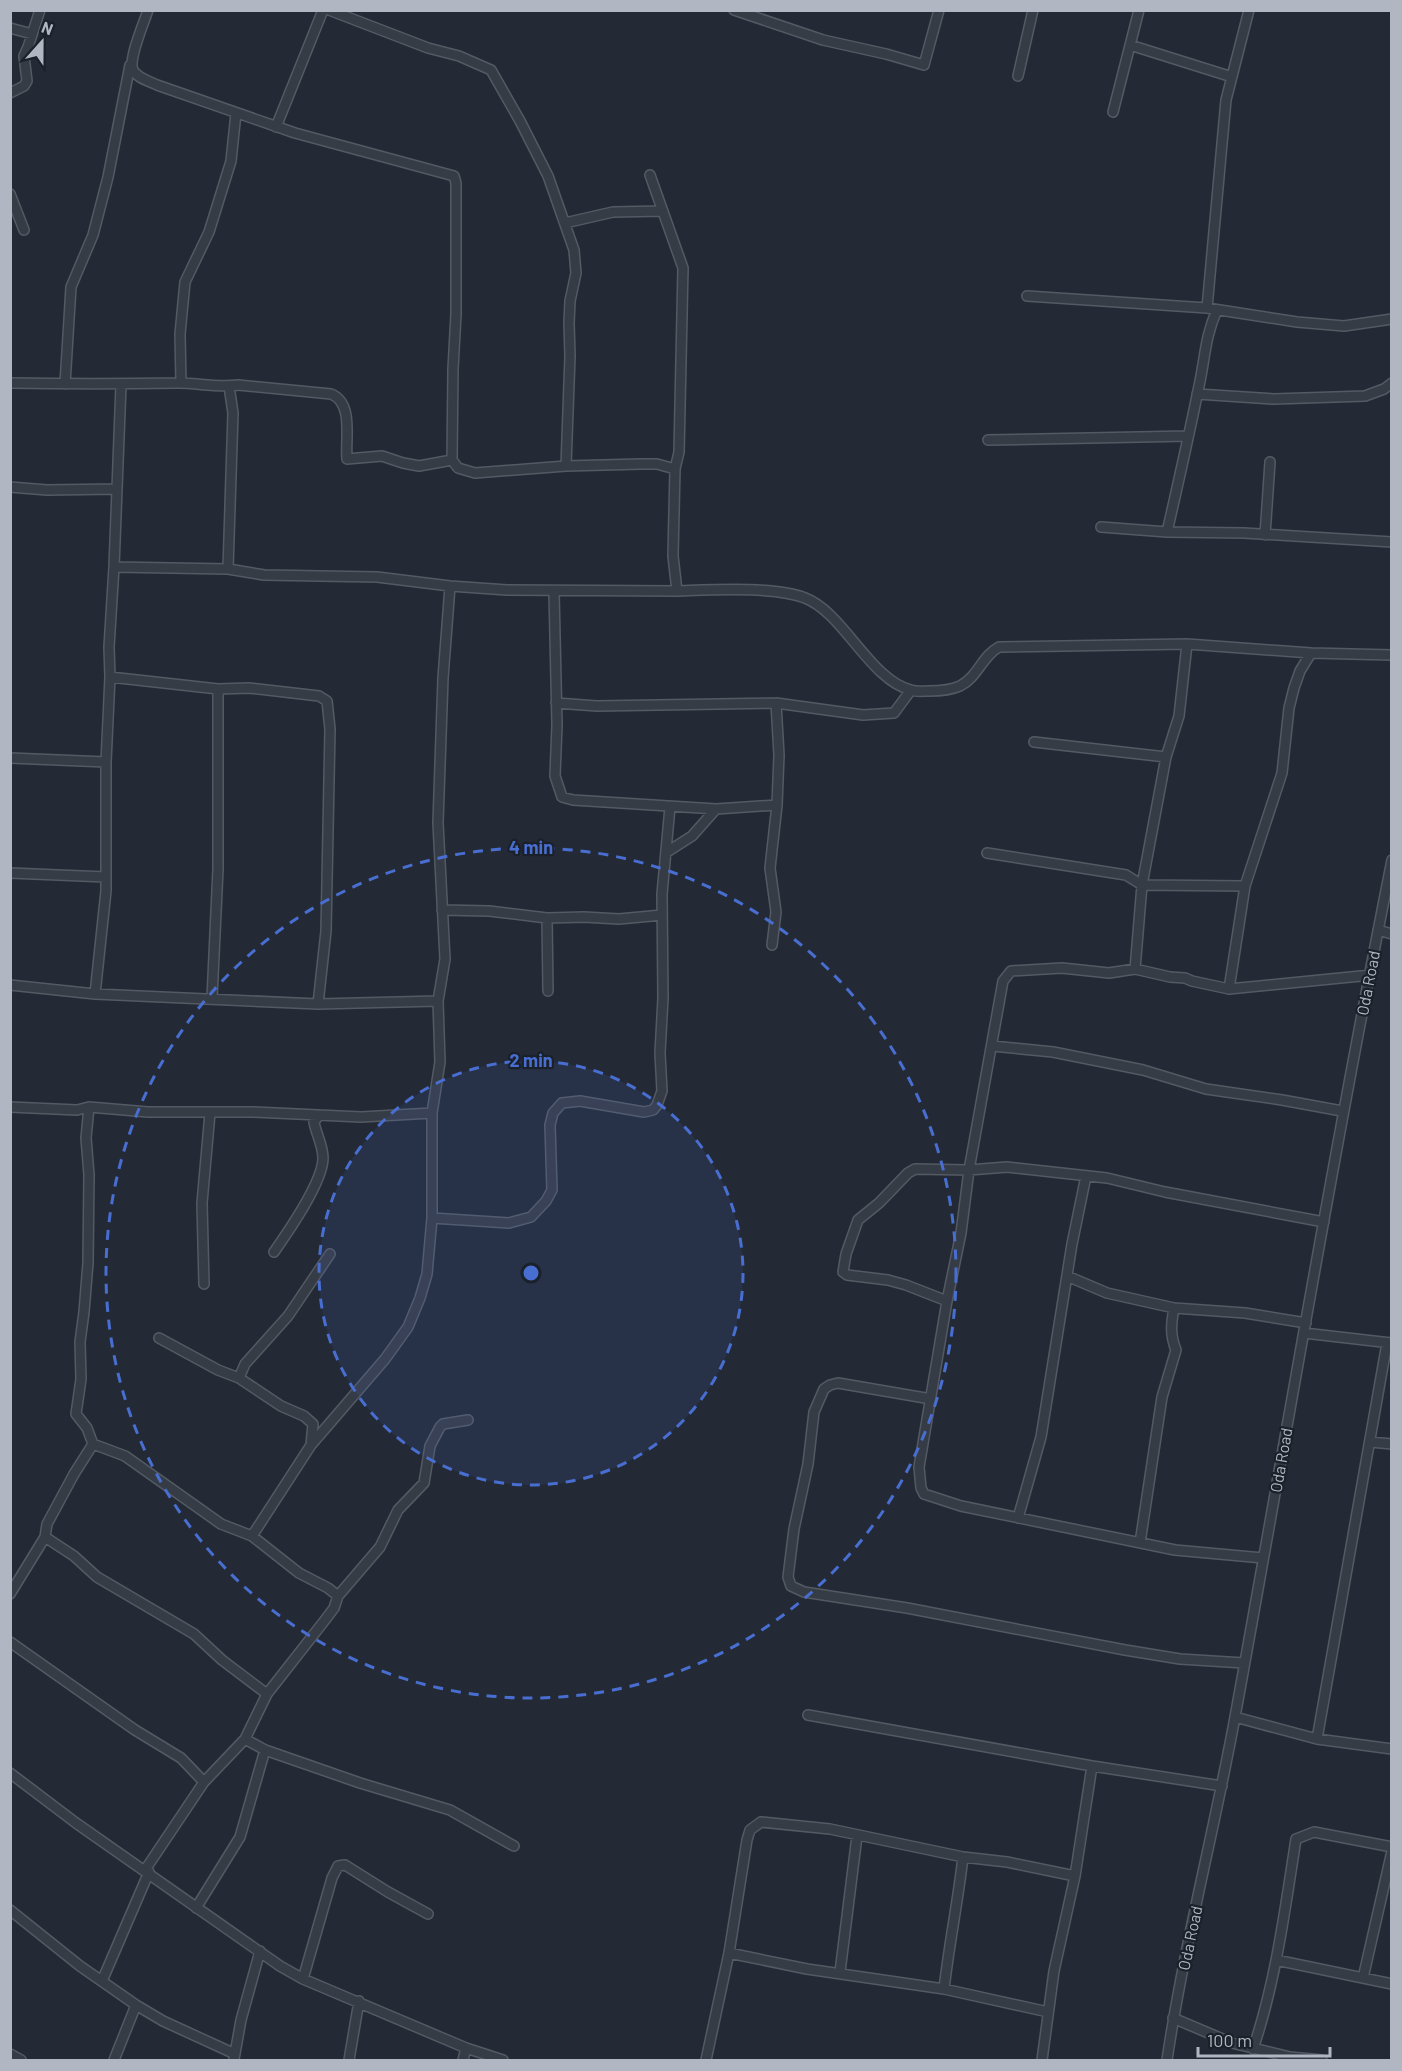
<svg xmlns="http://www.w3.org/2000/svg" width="1402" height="2071" viewBox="0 0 1402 2071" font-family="Barlow,sans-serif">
  <rect width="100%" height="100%" fill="#232a35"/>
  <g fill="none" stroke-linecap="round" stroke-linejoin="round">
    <defs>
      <path id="minor" d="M148,10c-4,13 -20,49 -15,60 4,8 16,11 24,15l138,48 159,43 2,7v131l-3,55 -1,91 6,8 17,5 91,-7 75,-2h16l18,5 -2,87 4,35c33,-1 98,-5 128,7 38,14 65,82 106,92 5,2 12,1 18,1 10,0 22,-1 31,-5 18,-9 22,-30 39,-39l188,-3 124,9 81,2
        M329,10l99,38 31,8 32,14 29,51 28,55 26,74 2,23 -6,28 -1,22 1,33 -4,110
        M734,10l89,30 63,14 38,11 15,-55
        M10,28l22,6
        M1130,45l102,32
        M1018,76l15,-66
        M10,93l14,-7 3,-5 -3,-25 4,-9 12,-37
        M1113,112l26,-102
        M276,127l47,-117
        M650,175l33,93 -4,184 -4,17
        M10,194l14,36
        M565,223l48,-11 50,-1
        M1027,296l180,12 90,14 47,4 48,-7
        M1207,308l19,-208 23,-90
        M10,383c56,1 112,1 168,0 20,0 40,5 60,2l93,9c23,9 14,45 16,65l35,-3 21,7 16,3 33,-6
        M181,383l-1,-49 5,-52 24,-50 22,-71 5,-48
        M65,384l6,-97 22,-52 15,-58 22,-112
        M1197,394l77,5 91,-3 19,-7 8,-6
        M988,440l200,-4
        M10,487l37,3 70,-1
        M1101,527l66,5 77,1 148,9
        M1167,532c11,-48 22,-97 32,-146 6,-27 6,-50 18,-76
        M1265,535l5,-73
        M114,567l114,2 36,6 113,2 73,9 57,4 170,1
        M228,569l5,-156 -4,-27
        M554,592l3,133 -2,51 7,21 11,3 143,9 61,-4
        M110,677l108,12 31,-1 70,8 8,5 3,28 -3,152 -1,50 -8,73
        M556,703l41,3 179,-3 87,12 31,-2 17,-23
        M1034,742l132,15
        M10,758l96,4
        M667,852l25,-16 24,-27
        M987,853l139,22 16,10 103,1
        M10,873l96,4
        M442,910l47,1 58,7 37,-1 35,2 43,-4
        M547,918l1,73
        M1378,930l14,4
        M772,945l4,-33 -6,-44 7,-63 2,-50 -3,-52
        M1135,969l7,-84 24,-128 13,-41 8,-72
        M10,985l85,9 223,10 120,-3
        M1229,989l16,-103 37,-113 7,-65 5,-20 6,-17 11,-18
        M95,994l11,-103v-129l4,-85 -1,-30 5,-80 7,-182
        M212,998l6,-129v-180
        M992,1046l61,6 90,18 63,19 76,11 60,11
        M10,1107l67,3 12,-3 59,5h105l108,5 71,-4
        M432,1218l77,5 22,-6 15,-16 6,-11 -2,-65 3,-12 9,-10 18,-2 64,11 9,-2 4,-5 5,-14 -2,-38 3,-55 -1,-104 8,-87
        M274,1252c14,-20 49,-70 49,-94 0,-13 -7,-24 -9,-36l5,-7
        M1067,1276l40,17 67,15 71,5 61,10
        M204,1284l-2,-81 8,-90
        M947,1301l-41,-16 -18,-5 -41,-5 -4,-3 3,-18 12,-34 21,-17 29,-30 7,-4 54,1 38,-3 100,11 58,14 159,30
        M1304,1333l87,10
        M159,1338l59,32 21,8 42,28 23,10 9,8 -2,21
        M239,1378l6,-14 43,-48 42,-62
        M931,1399l-93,-16 -8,2 -6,4 -10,23 -6,52 -14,65 -6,48 3,9 13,6 103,16 218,42 55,9 64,4
        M1370,1442l22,2
        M93,1444l32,12 96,68 31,12 47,37 29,15 10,8 -4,12 -9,12 -58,74 -22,45 -41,43 -59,88
        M1018,1518l23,-81 31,-193 14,-68
        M252,1536l59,-91 74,-86 23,-32 12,-29 7,-24 5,-56v-105l8,-51 -2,-61 7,-42 -7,-136 5,-145 7,-92
        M45,1537l29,19 23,21 97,57 28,26 45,34
        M1140,1543l22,-146 14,-47c-6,-15 -5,-26 -2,-42
        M1263,1558l-88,-8 -214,-44 -37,-12 -3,-6 -2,-21 28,-166 14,-68 8,-63 34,-189 8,-10 51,-3 47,5 26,-4 35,8 15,1 7,3 37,8 142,-14
        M10,1594l35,-57 2,-13 27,-50 19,-30 -6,-16 -11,-14 5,-35 -1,-37 4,-30 4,-49 1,-88 -3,-37 3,-31
        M338,1596l42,-49 18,-37 26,-27 6,-37 10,-19 3,-3 25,-4
        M10,1642l125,88 46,28 23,24
        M808,1715l284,51 130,20
        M1235,1717l82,22 75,10
        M245,1739l20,11 95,33 90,27 64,36
        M1317,1739l70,-396
        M10,1773l66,50 204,143 23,13 163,69 37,12
        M196,1908l44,-71 25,-87
        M10,1910l70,56 56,39 27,16 72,33
        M729,1953l78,16 137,20 104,23
        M1276,1960l116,24
        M840,1972l17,-136
        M1363,1978l29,-127
        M303,1979l29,-101 6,-12 7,-1 43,27 40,22
        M102,1981l47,-109
        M944,1989c5,-44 14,-88 19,-132
        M1173,2018l59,25 58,14 32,3
        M1253,2049c23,-68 32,-140 43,-210l18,-7 78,15
        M10,2054l11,6
        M234,2059l7,-39 19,-69
        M114,2060l22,-55
        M349,2060l10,-59
        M463,2060l3,-12
        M706,2060l23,-107 18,-113 3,-10 11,-8 69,7 133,28 44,5 68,14
        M1042,2060l12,-89 21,-95 17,-110
        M1167,2060c17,-115 47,-228 68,-343 52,-286 100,-572 157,-857"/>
    </defs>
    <!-- minor casing -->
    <use href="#minor" stroke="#535a64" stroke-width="12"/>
    <!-- minor -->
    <use href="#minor" stroke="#363c46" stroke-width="9"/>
  </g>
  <!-- distance rings -->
  <circle cx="531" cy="1273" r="212" fill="#496ed1" fill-opacity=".12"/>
  <g fill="none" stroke="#496ed1" stroke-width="3" stroke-dasharray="10 8">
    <circle cx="531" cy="1273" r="212"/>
    <circle cx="531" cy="1273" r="425"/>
  </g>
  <g text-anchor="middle" stroke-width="4.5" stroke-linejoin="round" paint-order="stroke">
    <!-- street labels -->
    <g font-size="16" fill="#b0b7c2" stroke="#1b212a">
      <text transform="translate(1368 983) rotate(-79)" y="6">Oda Road</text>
      <text transform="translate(1281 1460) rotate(-80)" y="6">Oda Road</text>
      <text transform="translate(1190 1938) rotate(-78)" y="6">Oda Road</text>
    </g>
  </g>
  <circle cx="531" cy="1273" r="9" fill="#496ed1" stroke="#1b212a" stroke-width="3"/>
  <g font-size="18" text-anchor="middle" font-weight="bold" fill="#496ed1" stroke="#1b212a" stroke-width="4.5" stroke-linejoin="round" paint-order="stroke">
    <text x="531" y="854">4 min</text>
    <text x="531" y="1067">2 min</text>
  </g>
  <!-- border -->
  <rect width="1402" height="2071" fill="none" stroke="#b0b7c2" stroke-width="24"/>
  <!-- north arrow -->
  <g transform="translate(42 42) rotate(21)" stroke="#1b212a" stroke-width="4.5" paint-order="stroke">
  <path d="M0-4.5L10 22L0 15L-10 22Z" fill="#b0b7c2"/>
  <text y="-9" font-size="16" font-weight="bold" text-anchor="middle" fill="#b0b7c2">N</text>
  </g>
  <!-- scale -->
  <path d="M1198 2047v9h132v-9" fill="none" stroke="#b0b7c2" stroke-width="3"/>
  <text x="1207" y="2047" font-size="18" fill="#b0b7c2" stroke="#1b212a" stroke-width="4.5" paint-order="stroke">100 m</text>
</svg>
